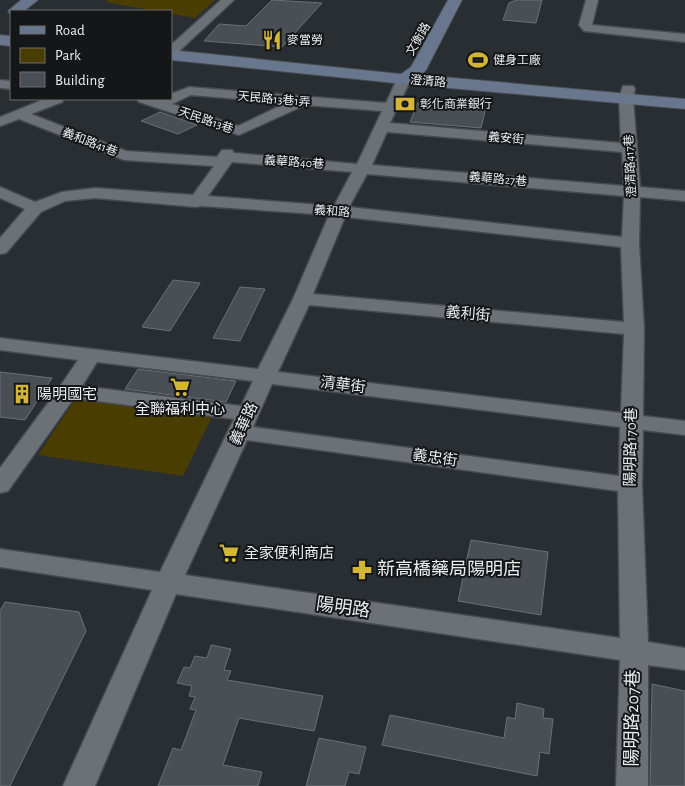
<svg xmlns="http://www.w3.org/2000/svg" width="685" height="786" viewBox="0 0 685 786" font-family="'Alegreya Sans','Noto Sans TC',sans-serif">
  <rect width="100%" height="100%" fill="#292e33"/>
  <g fill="#4a3d02">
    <path d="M108,0h107l-20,18 -24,-4v-3h-16l-50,-9z"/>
    <path d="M76,398l136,19 -29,59 -145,-21z"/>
  </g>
  <g fill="#4a4f55" stroke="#6b7077">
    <path d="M272,0l50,3 -40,44 -78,-6 15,-17 27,2z"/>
    <path d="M516,0h26l-6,23 -33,-3 6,-17z"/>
    <path d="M418,102l23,2 45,3 -5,21 -71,-6z"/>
    <path d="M160,112l37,13 -19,9 -37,-13z"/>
    <path d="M173,280l27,3 -30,48 -28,-4z"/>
    <path d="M240,287l25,2 -25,52 -27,-3z"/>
    <path d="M138,369l98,12 -10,21 -101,-13z"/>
    <path d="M0,372l52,6 -27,42 -25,-3z"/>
    <path d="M471,540l77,12 -7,63 -83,-14z"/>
    <path d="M5,602l74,10 7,19 -76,155h-10v-175z"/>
    <path d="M211,645l20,4 -7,21 7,1 -4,9 96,16 -9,35 -75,-13 -16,47 39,7 -4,14h-100l15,-38 8,2 15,-40 -6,-1 5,-12 -6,-1 3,-10 -15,-3 7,-16 6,1 5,-12 12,2z"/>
    <path d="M652,684l33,7v95h-35z"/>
    <path d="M517,703l27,6 -1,9 10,1 -4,35 -9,-2 -3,24 -155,-31 8,-30 114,23 3,-21 8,2z"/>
    <path d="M319,738l47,9 -7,27 -10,-2 -4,14h-39z"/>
  </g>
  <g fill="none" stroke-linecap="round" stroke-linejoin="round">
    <defs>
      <g id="street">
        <path d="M221,0h13l-59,55 -4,1v-11z"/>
        <path d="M586,0h12l-6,25 93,9v8l-101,-11 -5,-6z"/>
        <path d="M404,75l7,4 -21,44 231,20 -2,-45 4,-12h10l2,3 -2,9 7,89 45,4v10l-45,-4 -1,46 5,86 -1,87 42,5v14l-42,-5 -1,55 6,157 37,6v22l-37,-5v121h-32l4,-126 -444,-66 -81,192h-32l89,-196 -152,-23v-18l160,23 74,-153 -160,-21 -66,93 -8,2v-25l59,-80 19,-28 -78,-10v-12l258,31 35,-70 36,-84 -128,-9 -5,1 -101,-9 -30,3 -24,11 -35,41 -6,1v-16l25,-29 -25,-11v-11l35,15 27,-10 33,-4 98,7 21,-29 -90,-6 -105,-41 -19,7v-9l45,-18h19l-2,3 -31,12 95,37 91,6 5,-7h10l2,3 123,11 25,-53 -77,-6 -66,30 -100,-33 -2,-3h34v-5l18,-7 197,16 11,-24zM191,95l95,8 -48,23 -66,-22zM387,132l235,20 2,34 -252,-21zM232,162l120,10 -18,34 -126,-10zM367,174l257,22 -2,41 -273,-30zM345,217l276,30 3,75 -311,-28zM309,305l315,29 -3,79 -343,-41zM97,362l156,19 -12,25 -159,-20zM272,384l348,43 -1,49 -366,-49zM247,440l371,51 2,147 -435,-63z"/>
        <path d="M0,80l11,1v8l-11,-1z"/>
      </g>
      <g id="secondary">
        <path d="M21,0h17l-14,11h-13l-1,3 -2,-3z"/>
        <path d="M448,0h14l-36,70 -5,5 264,24v10l-281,-25 -233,-24v-10l230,24 10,-7z"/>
        <path d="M0,35l11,1v10l-11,-1z"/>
      </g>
    </defs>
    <use href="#street" stroke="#46494e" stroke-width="3"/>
    <use href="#secondary" stroke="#46494e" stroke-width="2"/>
    <use href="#street" fill="#6c7178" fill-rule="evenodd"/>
    <use href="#secondary" fill="#68778d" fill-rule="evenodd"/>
  </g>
  <defs>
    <symbol id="restaurant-bare" viewBox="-9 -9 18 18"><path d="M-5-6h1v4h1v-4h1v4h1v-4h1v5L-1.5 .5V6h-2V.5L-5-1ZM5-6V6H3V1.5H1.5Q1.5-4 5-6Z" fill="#d3b635" stroke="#141618" stroke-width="2.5" paint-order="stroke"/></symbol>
    <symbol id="stadium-bare" viewBox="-9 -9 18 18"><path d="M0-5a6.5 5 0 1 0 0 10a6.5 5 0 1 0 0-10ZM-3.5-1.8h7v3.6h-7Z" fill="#d3b635" stroke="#141618" stroke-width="2.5" paint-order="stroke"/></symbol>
    <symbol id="bank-bare" viewBox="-9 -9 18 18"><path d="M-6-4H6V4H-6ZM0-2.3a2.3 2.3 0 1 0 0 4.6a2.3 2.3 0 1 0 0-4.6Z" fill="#d3b635" stroke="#141618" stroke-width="2.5" paint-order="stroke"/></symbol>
    <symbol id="supermarket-bare" viewBox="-9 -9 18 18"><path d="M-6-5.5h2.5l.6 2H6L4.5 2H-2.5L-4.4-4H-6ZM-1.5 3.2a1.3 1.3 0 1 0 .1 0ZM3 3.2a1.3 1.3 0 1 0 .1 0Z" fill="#d3b635" stroke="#141618" stroke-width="2.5" paint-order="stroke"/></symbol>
    <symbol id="building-bare" viewBox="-9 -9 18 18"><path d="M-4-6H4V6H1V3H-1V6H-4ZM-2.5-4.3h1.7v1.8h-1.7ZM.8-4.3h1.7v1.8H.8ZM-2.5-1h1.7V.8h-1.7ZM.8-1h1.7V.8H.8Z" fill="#d3b635" stroke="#141618" stroke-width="2.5" paint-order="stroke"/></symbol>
    <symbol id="pharmacy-bare" viewBox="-9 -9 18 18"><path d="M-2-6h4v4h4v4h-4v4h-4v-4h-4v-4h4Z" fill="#d3b635" stroke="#141618" stroke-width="2.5" paint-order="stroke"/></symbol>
  </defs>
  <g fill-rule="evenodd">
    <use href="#restaurant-bare" x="258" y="26" width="28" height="28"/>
    <use href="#stadium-bare" x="464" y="46" width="28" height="28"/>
    <use href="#bank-bare" x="391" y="90" width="28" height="28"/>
    <use href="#supermarket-bare" x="166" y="373" width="28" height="28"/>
    <use href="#building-bare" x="8" y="380" width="28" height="28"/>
    <use href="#supermarket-bare" x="215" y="539" width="28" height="28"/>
    <use href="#pharmacy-bare" x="348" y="556" width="28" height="28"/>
  </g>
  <g text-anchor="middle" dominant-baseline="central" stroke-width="4" stroke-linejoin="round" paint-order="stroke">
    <g font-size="12" fill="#eaecf0" stroke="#141618">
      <text transform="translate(418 39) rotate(-60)">文衡路</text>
      <text transform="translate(428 81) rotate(5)">澄清路</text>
      <text transform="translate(274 99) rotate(5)">天民路13巷1弄</text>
      <text transform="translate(206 120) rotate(19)">天民路13巷</text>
      <text transform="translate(506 138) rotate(5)">義安街</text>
      <text transform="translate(90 142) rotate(21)">義和路41巷</text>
      <text transform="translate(294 162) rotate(4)">義華路40巷</text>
      <text transform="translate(630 166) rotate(-93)">澄清路417巷</text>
      <text transform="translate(498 179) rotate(5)">義華路27巷</text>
      <text transform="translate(332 211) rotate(5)">義和路</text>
    </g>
    <g font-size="12" fill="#eaecf0" stroke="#141618" text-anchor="start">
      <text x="287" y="40">麥當勞</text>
      <text x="493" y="60">健身工廠</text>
      <text x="420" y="104">彰化商業銀行</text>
    </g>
    <g font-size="15" fill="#eaecf0" stroke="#141618">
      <text transform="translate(468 314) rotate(5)">義利街</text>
      <text transform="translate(343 385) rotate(7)">清華街</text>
      <text transform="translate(244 424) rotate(-65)">義華路</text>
      <text transform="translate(631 447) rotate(-89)">陽明路170巷</text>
      <text transform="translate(435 458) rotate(8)">義忠街</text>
    </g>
    <g font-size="15" fill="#eaecf0" stroke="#141618" text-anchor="start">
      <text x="37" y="394">陽明國宅</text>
      <text x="180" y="409" text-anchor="middle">全聯福利中心</text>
      <text x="244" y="553">全家便利商店</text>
    </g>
    <g font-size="18" fill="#eaecf0" stroke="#141618" text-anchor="start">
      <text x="377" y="570">新高橋藥局陽明店</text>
    </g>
    <g font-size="18" fill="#eaecf0" stroke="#141618">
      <text transform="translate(343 608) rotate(8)">陽明路</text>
      <text transform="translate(633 718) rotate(-89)">陽明路207巷</text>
    </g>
  </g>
  <rect x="10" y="10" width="162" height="90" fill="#141618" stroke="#6a6c6e"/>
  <rect x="20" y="26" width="25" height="8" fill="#68778d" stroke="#6a6c6e"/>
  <text x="55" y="35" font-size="15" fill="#eaecf0">Road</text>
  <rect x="20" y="48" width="25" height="15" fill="#4a3d02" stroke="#6a6c6e"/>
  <text x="55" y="60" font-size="15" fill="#eaecf0">Park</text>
  <rect x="20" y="72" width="25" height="15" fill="#4a4f55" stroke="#6a6c6e"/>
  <text x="55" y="85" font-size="15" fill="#eaecf0">Building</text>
</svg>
